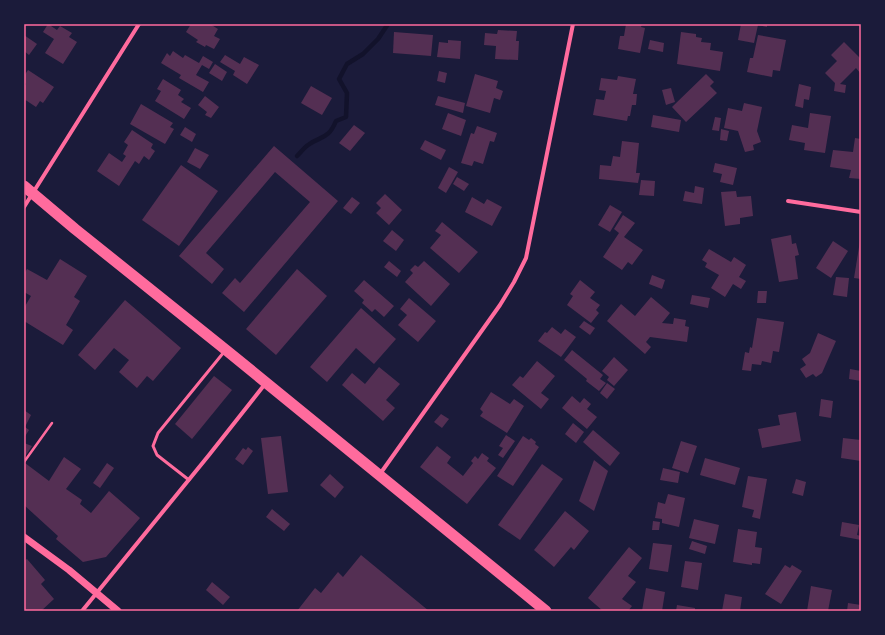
<svg xmlns="http://www.w3.org/2000/svg" width="885" height="635" viewBox="0 0 885 635" font-family="Mulish,sans-serif">
  <rect width="100%" height="100%" fill="#1b1b3a"/>
  <g fill="none" stroke-linecap="round" stroke-linejoin="round">
    <path stroke="#12122b" stroke-width="4.5" d="M297,156c3,-3 7,-8 11,-11 14,-10 20,-5 28,-24l10,-4 1,-24 -8,-14 8,-15 16,-10 15,-15 10,-15"/>
  </g>
  <g fill="#542f53">
    <path d="M48,24l9,6 3,-4 12,7 -3,4 8,5 -14,22 -18,-11 9,-14 -11,-7z"/>
    <path d="M191,24h19l8,5 -4,7 6,3 -6,10 -8,-4 -1,2 -9,-5 2,-2 -12,-8z"/>
    <path d="M626,24h16l-1,3 4,1 -5,25 -22,-4 2,-13h4z"/>
    <path d="M741,24h26v3l-9,-2 -4,18 -16,-3z"/>
    <path d="M498,30l19,1 -1,10h3l-1,19 -23,-1 1,-13 -12,-1 1,-12 12,1z"/>
    <path d="M394,32l39,3 -2,21 -38,-3z"/>
    <path d="M681,32l15,2v3l6,1 -1,4 10,1 -1,7 13,2 -3,19 -43,-7z"/>
    <path d="M24,35l13,9 -8,11 -5,-4z"/>
    <path d="M758,35l28,5 -6,31 -7,-1 -1,7 -25,-5 3,-14h3z"/>
    <path d="M448,40l13,1 -1,18 -23,-2 2,-15 9,1z"/>
    <path d="M650,40l14,3 -1,9 -15,-3z"/>
    <path d="M844,42l17,17v15l-5,-6 -16,16 6,1 -1,8 -11,-2 1,-8 -10,-10 12,-12 -6,-6z"/>
    <path d="M173,51l10,7 2,-3 14,8 4,-7 10,6 -4,7 -7,-4 -6,10 13,7 -6,10 -24,-14 2,-3 -20,-12 6,-10 3,3z"/>
    <path d="M225,55l15,9 4,-7 15,8 -12,19 -14,-9 2,-4 -15,-9z"/>
    <path d="M215,64l12,8 -5,9 -13,-8z"/>
    <path d="M28,70l26,17 -11,16 -3,-2 -4,6 -12,-8v-12l2,-3 -2,-2v-6z"/>
    <path d="M439,71l8,2 -2,10 -8,-2z"/>
    <path d="M475,74l23,7 -2,7 7,3 -3,9 -6,-2 -4,15 -24,-7z"/>
    <path d="M706,74l8,8 -4,4 7,7 -31,29 -14,-15z"/>
    <path d="M618,76l18,3 -3,15h4l-1,11h-4l-2,11h-2l-1,5 -34,-6 3,-16 8,1 2,-9 -7,-1 2,-12 16,2z"/>
    <path d="M163,79l18,11 -3,5 6,4 -3,3 10,6 -7,11 -29,-18 6,-10 -4,-2z"/>
    <path d="M799,84l12,3 -2,13 -5,-1 -1,9 -8,-2z"/>
    <path d="M311,86l21,12 -10,17 -21,-12z"/>
    <path d="M671,88l4,14 -9,3 -4,-15z"/>
    <path d="M205,96l14,11 -8,11 -6,-3 2,-3 -9,-7z"/>
    <path d="M438,96l27,7 -2,10 -28,-8z"/>
    <path d="M744,103l18,4 -5,24 4,11 -8,3 1,5 -9,2 -7,-21 -14,-3 4,-20 14,3z"/>
    <path d="M141,104l32,19 -3,4 4,2 -9,15 -35,-20z"/>
    <path d="M448,113l18,7 -5,16 -19,-7z"/>
    <path d="M810,113l21,3 -6,37 -21,-3 1,-7 -16,-3 3,-15 16,3z"/>
    <path d="M653,115l28,5 -2,12 -28,-5z"/>
    <path d="M715,117l6,1 -2,13 -7,-1z"/>
    <path d="M354,125l11,8 -15,18 -11,-8z"/>
    <path d="M477,126l20,7 -3,9 -4,-1 -7,23 -9,-3 -2,5 -11,-3 10,-30 3,1z"/>
    <path d="M185,127l11,7 -4,8 -12,-7z"/>
    <path d="M721,129l8,2 -2,10 -7,-1z"/>
    <path d="M132,130l21,14 -2,4 4,3 -6,9 -5,-4 -5,8 -4,-3 -16,25 -22,-15 12,-18 13,9 4,-6 -3,-2 5,-9 -4,-3z"/>
    <path d="M855,138l6,1v40l-12,-1 2,-8 -21,-3 3,-17 20,2z"/>
    <path d="M425,140l21,10 -5,10 -21,-11z"/>
    <path d="M622,141l17,2 -3,30h4l-2,10 -39,-4 1,-14 11,1 2,-10 7,1z"/>
    <path d="M274,146l64,55 -94,111 -22,-19 13,-15 5,5 70,-81 -35,-30 -69,81 18,16 -12,15 -33,-28z"/>
    <path d="M195,148l14,7 -9,14 -13,-7z"/>
    <path d="M715,163l22,5 -4,17 -13,-3 2,-8 -9,-2z"/>
    <path d="M181,165l37,26 -39,55 -37,-26z"/>
    <path d="M449,167l9,5 -12,21 -8,-5z"/>
    <path d="M457,177l12,7 -5,7 -11,-7z"/>
    <path d="M641,180l14,1 -1,15 -15,-1z"/>
    <path d="M695,186l9,2 -2,16 -19,-3 2,-10 9,2z"/>
    <path d="M736,191l1,6 14,-1 2,20 -13,2v6l-15,2 -4,-34z"/>
    <path d="M385,194l17,16 -13,15 -13,-12 5,-5 -5,-5z"/>
    <path d="M352,197l8,6 -9,11 -8,-6z"/>
    <path d="M472,197l12,7 3,-5 15,8 -10,19 -27,-14z"/>
    <path d="M610,205l12,7 -12,20 -12,-7z"/>
    <path d="M623,215l12,8 -11,14 19,13 -11,15 -4,-3 -6,8 -19,-13 16,-24 -5,-4z"/>
    <path d="M442,222l36,30 -19,21 -29,-25 11,-13 -6,-4z"/>
    <path d="M392,230l12,10 -8,11 -13,-10z"/>
    <path d="M791,235l1,9 4,-1 3,12 -4,1 3,23 -19,3 -8,-43z"/>
    <path d="M833,241l15,10 -17,27 -15,-10z"/>
    <path d="M860,241h1v38l-7,-1z"/>
    <path d="M709,249l22,13 3,-5 12,8 -7,12 7,4 -5,8 -8,-5 -8,13 -14,-9 8,-13 -14,-8 2,-4 -5,-3z"/>
    <path d="M60,259l27,17 -13,21 6,4 -14,24 7,5 -10,15 -39,-24v-13l7,-12 -7,-4v-18l3,-5 20,11z"/>
    <path d="M389,261l12,10 -4,6 -13,-10z"/>
    <path d="M424,261l26,23 -19,22 -26,-24 8,-9 -3,-3 5,-5 3,2z"/>
    <path d="M297,269l30,27 -51,59 -30,-26z"/>
    <path d="M652,275l13,5 -3,9 -13,-5z"/>
    <path d="M836,277l13,1 -2,19 -14,-2z"/>
    <path d="M364,280l30,26 -10,11 -9,-8 -3,3 -10,-9 2,-3 -10,-9z"/>
    <path d="M580,280l15,12 -5,6 10,7 -4,5 3,3 -8,10 -24,-18 6,-9 -3,-2z"/>
    <path d="M758,291h9l-1,12h-9z"/>
    <path d="M692,295l18,3 -2,10 -18,-4z"/>
    <path d="M651,297l19,16 -8,10 11,1 1,-6 12,2 -1,6 4,1 -2,15 -37,-5 -4,5 5,5 -6,7 -38,-33 14,-17 14,12z"/>
    <path d="M409,298l27,23 -18,21 -20,-17 9,-10 -7,-6z"/>
    <path d="M125,300l56,48 -28,33 -6,-5 -10,12 -18,-16 10,-12 -15,-12 -19,22 -17,-15z"/>
    <path d="M361,308l35,31 -22,25 -18,-16 -29,34 -17,-15z"/>
    <path d="M757,318l27,4 -5,30 -6,-1 -2,12 -9,-2 -1,4 -9,-1 -1,7 -9,-1 3,-18 4,1 1,-6 2,1z"/>
    <path d="M584,321l11,7 -5,7 -11,-8z"/>
    <path d="M552,327l9,7 4,-5 11,8 -15,20 -23,-16 7,-9 2,1z"/>
    <path d="M818,333l18,8 -14,32 -6,4 -3,-3 -7,4 -6,-9 6,-4 -4,-6 8,-6z"/>
    <path d="M572,350l31,25 -3,4 6,4 -7,8 -13,-10 1,-2 -23,-19z"/>
    <path d="M614,357l14,13 -14,16 -7,-6 2,-3 -7,-6z"/>
    <path d="M537,361l18,15 -14,17 8,6 -8,10 -29,-24 8,-9 3,2z"/>
    <path d="M379,367l21,17 -14,16 9,8 -12,13 -41,-36 10,-12 13,11z"/>
    <path d="M850,369l11,2v10l-12,-2z"/>
    <path d="M214,376l18,14 -40,49 -17,-15z"/>
    <path d="M607,383l8,6 -8,10 -7,-6z"/>
    <path d="M491,392l19,12 4,-5 10,7 -17,27 -27,-17 3,-4 -3,-3z"/>
    <path d="M572,396l8,7 4,-5 7,6 -4,5 10,8 -10,12 -25,-21z"/>
    <path d="M821,399l12,2 -2,17 -12,-2z"/>
    <path d="M24,410l7,5 -6,12 4,3 -5,8z"/>
    <path d="M796,412l5,29 -39,7 -4,-19 22,-4 -2,-10z"/>
    <path d="M441,414l8,5 -7,9 -8,-6z"/>
    <path d="M573,423l11,9 -8,11 -11,-9z"/>
    <path d="M593,430l27,23 -10,13 -27,-24z"/>
    <path d="M506,435l9,6 -12,17 -5,-3 5,-7 -4,-2z"/>
    <path d="M281,436l7,56 -20,2 -7,-56z"/>
    <path d="M523,436l6,4 2,-2 5,4 -1,2 4,3 -26,39 -16,-10z"/>
    <path d="M843,438l18,2v21l-20,-3z"/>
    <path d="M681,441l16,5 -9,27 -16,-5z"/>
    <path d="M24,443l8,3 -8,12z"/>
    <path d="M437,446l14,11 -4,6 16,13 10,-13 -2,-2 4,-5 3,3 4,-6 7,5 -2,3 9,7 -29,36 -47,-37z"/>
    <path d="M248,447l5,4 -10,14 -8,-6 8,-11 3,2z"/>
    <path d="M64,457l17,12 -15,20 16,11 -2,4 11,9 18,-22 31,27 -34,39 -23,5 -27,-23 2,-3 -34,-31v-40l1,-2 24,18z"/>
    <path d="M705,458l35,10 -5,17 -35,-10z"/>
    <path d="M594,460l14,11 -14,40 -15,-10z"/>
    <path d="M107,463l7,5 -14,20 -7,-5z"/>
    <path d="M542,464l21,15 -43,61 -22,-15z"/>
    <path d="M663,468l17,4 -2,11 -18,-3z"/>
    <path d="M330,474l14,13 -9,11 -15,-13z"/>
    <path d="M748,476l19,3 -7,40 -8,-2 2,-7 -12,-3z"/>
    <path d="M796,479l10,3 -3,14 -11,-3z"/>
    <path d="M668,494l17,4 -6,29 -17,-4v-4l-7,-1 3,-16 7,2z"/>
    <path d="M272,509l18,15 -6,7 -18,-14z"/>
    <path d="M565,511l24,20 -15,19 -3,-3 -17,20 -20,-17z"/>
    <path d="M694,519l25,6 -4,19 -26,-6z"/>
    <path d="M653,521l7,1 -1,8h-7z"/>
    <path d="M842,522l17,3 -2,10 4,1v4l-21,-4z"/>
    <path d="M738,529l19,3 -2,15 7,1 -2,16 -8,-1v2l-19,-3z"/>
    <path d="M692,541l15,5 -2,8 -16,-5z"/>
    <path d="M653,543l19,2 -4,27 -19,-3z"/>
    <path d="M629,547l13,11 -14,18 8,6 -14,17 10,7 -4,5h-25l-15,-13z"/>
    <path d="M361,555l68,56h-132l18,-23 6,5 17,-21 5,5z"/>
    <path d="M27,559l18,21 -4,4 13,15 -13,12h-17v-50z"/>
    <path d="M685,561l17,2 -4,27 -17,-3z"/>
    <path d="M785,565l5,3 2,-3 10,6 -21,33 -16,-10z"/>
    <path d="M212,582l18,15 -7,8 -17,-15z"/>
    <path d="M811,586l21,4 -4,21h-21z"/>
    <path d="M646,588l19,4 -3,19h-20z"/>
    <path d="M725,594l17,3 -2,14h-18z"/>
    <path d="M848,603l13,2v6h-14z"/>
    <path d="M677,605l18,3v3h-19z"/>
  </g>
  <g fill="none" stroke-linecap="round" stroke-linejoin="round">
    <path stroke="#ff6b9d" stroke-width="2.5" d="M24,462l28,-39"/>
    <path stroke="#ff6b9d" stroke-width="3" d="M189,480l-32,-25 -4,-9 5,-13 66,-81"/>
    <g stroke="#ff6b9d" stroke-width="4">
      <path d="M788,201l73,11"/>
      <path d="M24,207l115,-183"/>
      <path d="M380,474l120,-169 14,-23 12,-24 47,-234"/>
      <path d="M82,611l127,-156 56,-71"/>
    </g>
    <path stroke="#ff6b9d" stroke-width="7" d="M24,537l45,33 49,41"/>
    <path stroke="#ff6b9d" stroke-width="11" d="M24,186l51,43 151,121 320,261"/>
  </g>
  <rect width="885" height="635" fill="none" stroke="#1b1b3a" stroke-width="50"/>
  <rect x="25" y="25" width="835" height="585" fill="none" stroke="#ff6b9d" stroke-width="1.5"/>
</svg>
